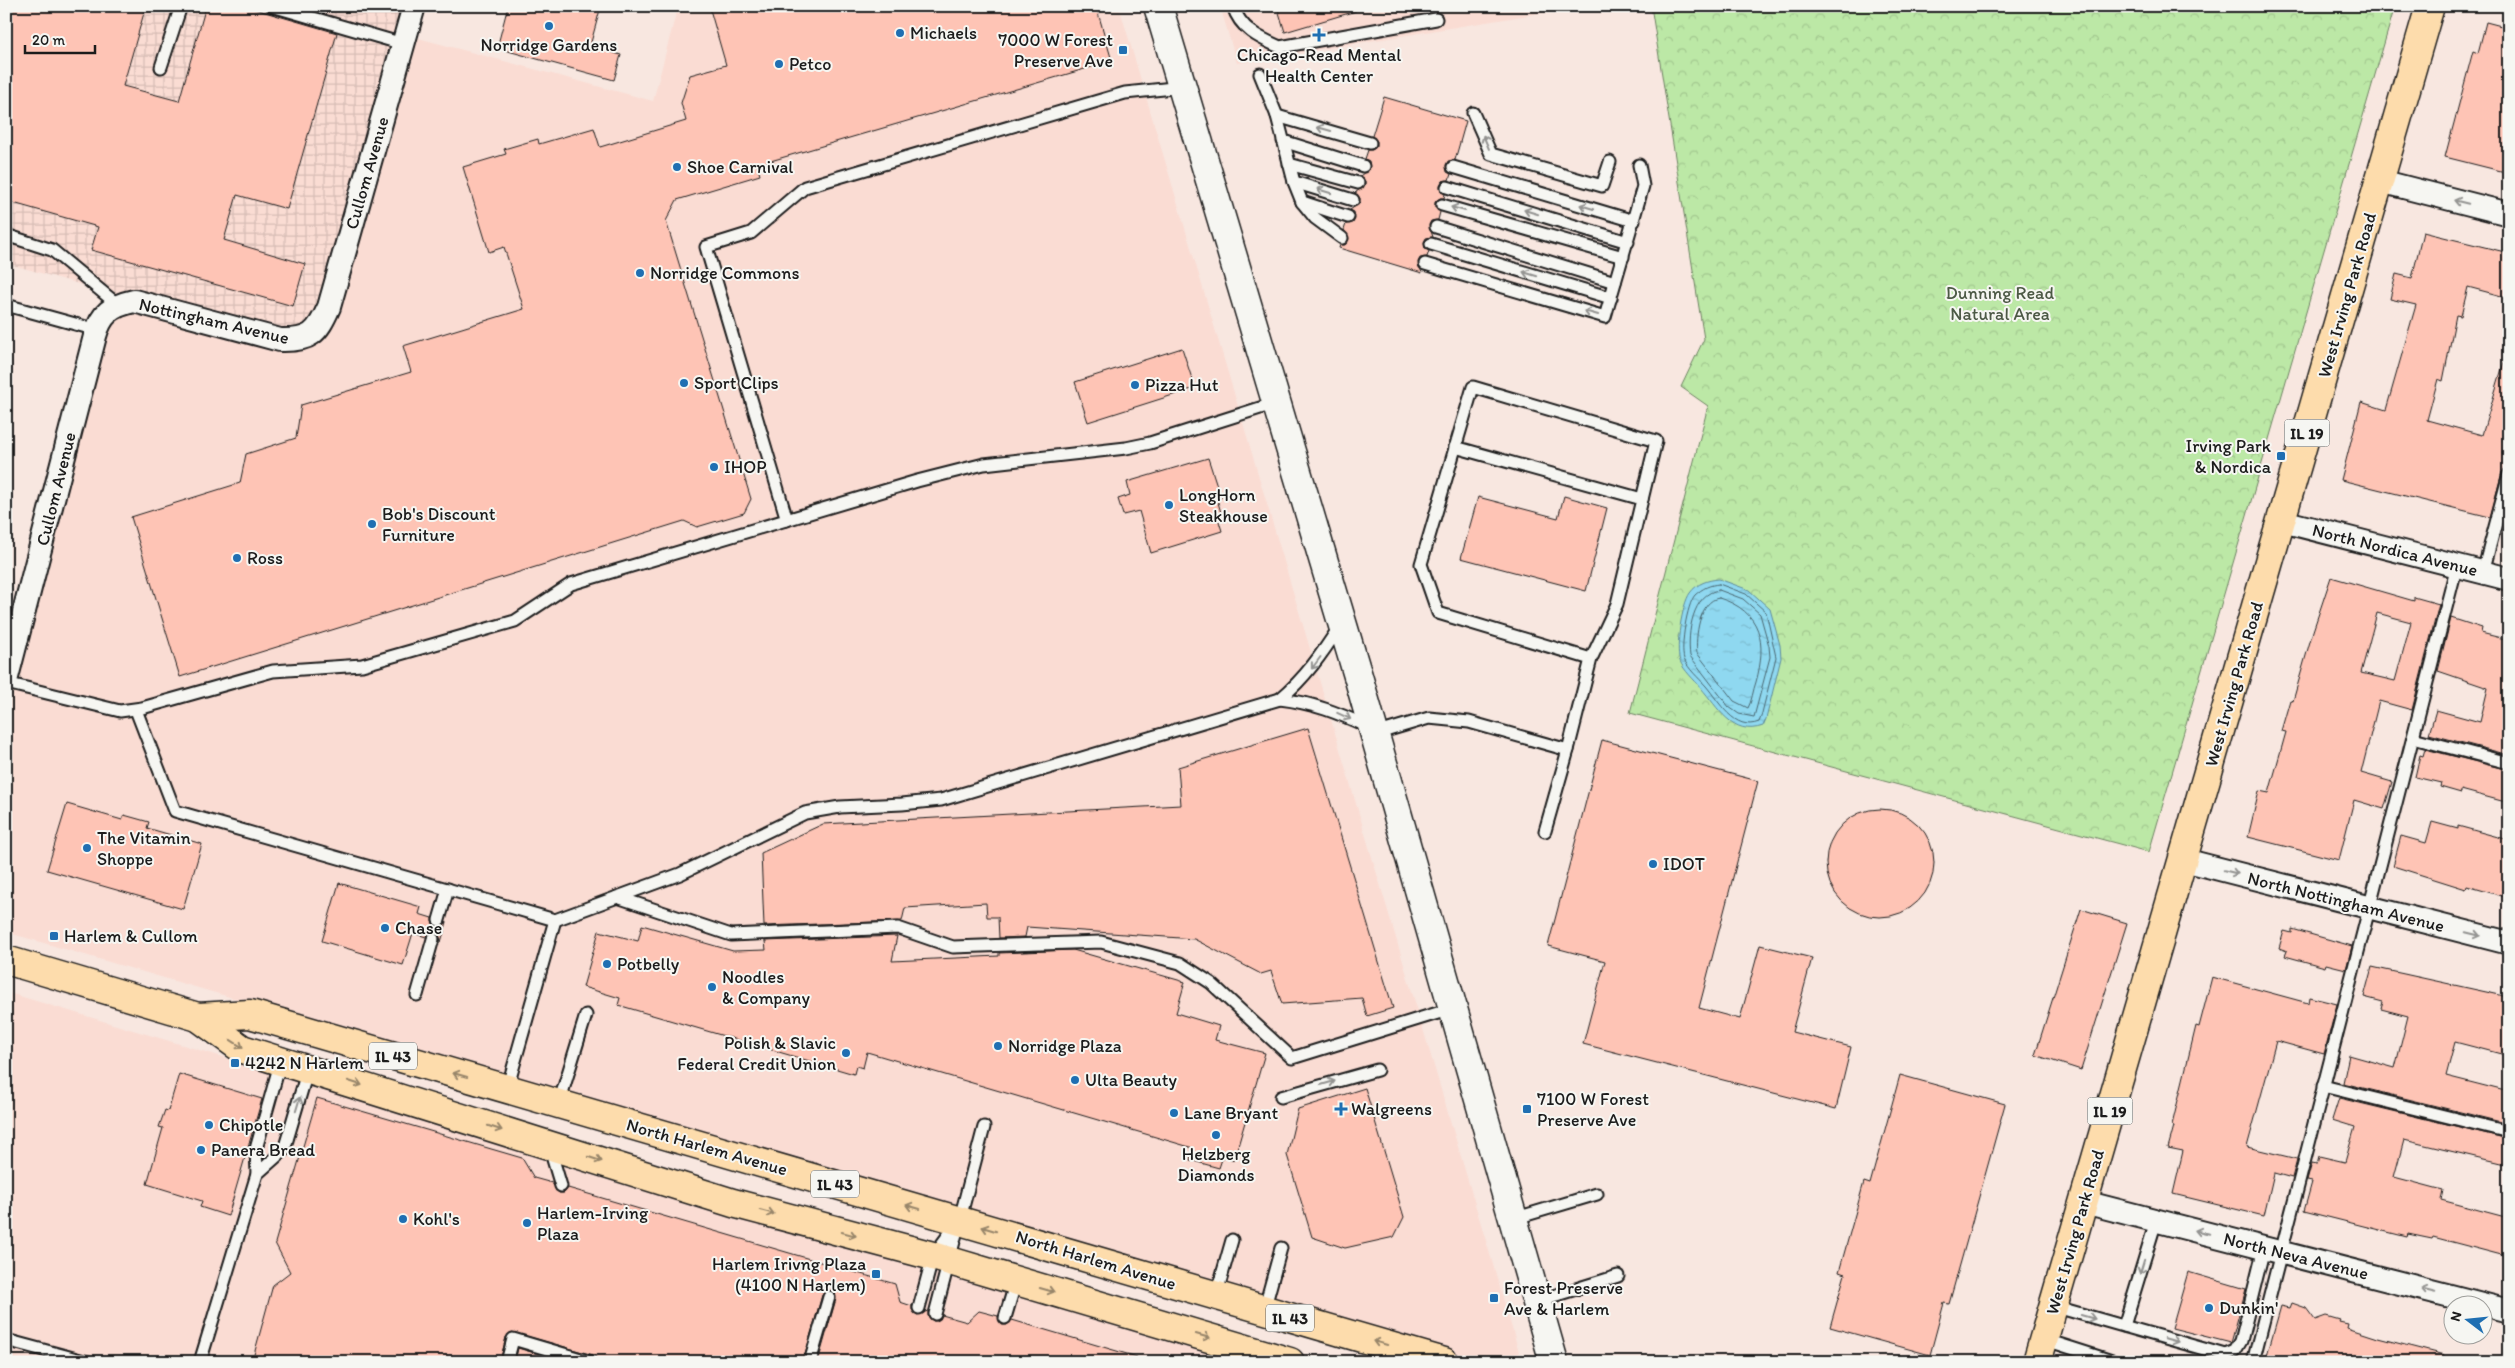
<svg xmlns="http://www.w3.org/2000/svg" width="2515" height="1368" viewBox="0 0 2515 1368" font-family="Itim,sans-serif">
  <defs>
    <pattern id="industrial-grid" width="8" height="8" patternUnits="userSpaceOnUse" patternTransform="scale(1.25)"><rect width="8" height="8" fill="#fadcd3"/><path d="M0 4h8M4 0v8" fill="none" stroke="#d6bcb5"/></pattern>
    <pattern id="park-crowns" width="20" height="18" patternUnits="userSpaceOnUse" patternTransform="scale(1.25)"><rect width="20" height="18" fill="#bce8a6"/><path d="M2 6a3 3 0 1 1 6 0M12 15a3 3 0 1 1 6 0" fill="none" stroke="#a1c68e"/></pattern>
    <pattern id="water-ripples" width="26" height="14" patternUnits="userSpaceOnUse" patternTransform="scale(1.25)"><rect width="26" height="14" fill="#8fd8f0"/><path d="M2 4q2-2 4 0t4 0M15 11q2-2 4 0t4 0" fill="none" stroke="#7bb9cd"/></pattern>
  </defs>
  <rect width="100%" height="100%" fill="#f8e7e0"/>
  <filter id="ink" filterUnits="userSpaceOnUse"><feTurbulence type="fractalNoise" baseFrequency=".02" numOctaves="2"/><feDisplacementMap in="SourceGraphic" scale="10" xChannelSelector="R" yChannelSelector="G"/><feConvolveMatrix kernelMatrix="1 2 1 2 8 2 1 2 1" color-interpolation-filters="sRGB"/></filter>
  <g filter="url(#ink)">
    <g fill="#fadcd3">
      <path d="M678,6h441l403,1356h-39l-1477,-430v-319l25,7 86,-325 286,-261 250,67z"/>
      <path d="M1220,6h363l-346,57z"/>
      <path d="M6,992l307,92 927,278h-1234z"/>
    </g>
    <path fill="url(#industrial-grid)" d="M6,6h405l-86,308 -21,22 -187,-41 -111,-32z"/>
    <path fill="url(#park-crowns)" stroke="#6c8261" d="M1651,6h744l-246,846 -519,-139 78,-307 -27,-19 23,-48z"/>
    <path fill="url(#water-ripples)" stroke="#618d9b" d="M1719,579l30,11 21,19 10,36 1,13 -15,61 -3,7c-31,11 -45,-19 -62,-38 -7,-9 -17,-17 -21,-27 -5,-13 2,-57 10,-68 7,-10 18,-13 29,-14z"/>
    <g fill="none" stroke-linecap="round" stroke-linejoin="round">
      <g stroke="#4a6771" stroke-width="1">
        <path d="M1719,584l27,10 20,18 10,45 -15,60 -2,5c-25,10 -40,-21 -53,-36 -7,-8 -18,-17 -22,-27 -4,-12 3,-55 11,-64 8,-7 14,-10 24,-11z"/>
        <path d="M1719,590l24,9 17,15 9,32 1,11 -16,60 -15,-3 -10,-7 -39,-51c-3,-22 2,-63 29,-66z"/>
        <path d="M1719,598c43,13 48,45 37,84 -3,8 -4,19 -8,26l-14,-7 -37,-48c-2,-15 2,-53 22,-55z"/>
      </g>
    </g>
    <g fill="#fec4b5" stroke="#1c1c1c" fill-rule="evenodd">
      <path d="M6,6h140l-23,80 56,15 27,-95h38l93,27 -50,176 -50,-14 -13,45 81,24 -12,42 -202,-56 7,-23 -92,-26z"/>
      <path d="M508,6h93l-11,40 31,9 -7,25 -117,-32z"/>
      <path d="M709,6h387l16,55 -355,104 3,10 -83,25 -11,21 85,278 -7,14 -47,14 -13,-6 -504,156 -49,-160 109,-34 6,-29 50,-16 5,-33 110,-33 -8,-26 121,-37 -20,-62 -15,5 -26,-85 43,-13 -2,-5 34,-10 1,5 55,-16 6,19 86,-26 -5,-18 9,-28 36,-10z"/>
      <path d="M1277,6h78l1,5 -71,21z"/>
      <path d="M2486,22l23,6v145l-64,-16 28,-106 5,2z"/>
      <path d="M1384,97l82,24 -11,39 -7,1 -2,4 1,7 4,2 -2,6 -7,1 -2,4 1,7 4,2 -1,4h-4l-5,4v5l5,5 -2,8 -7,1 -2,4 4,12 -7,1 -2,4 1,7 4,2 -2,6 -7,1 -2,4 4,11 -83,-25 1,-3h5l4,-6 -5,-9 2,-6 7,-1 2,-4 -1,-7 -4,-2 10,-7v-5l-5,-5 10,-8v-4l-5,-5 10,-8 -1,-7 -4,-2 3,-9h4l5,-4v-5l-5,-5z"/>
      <path d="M2423,232l86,21v45l-41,-11 -7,29 -5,-1 -13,66 -5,-2 -11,41 55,15 22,-73h5v62l-6,17 3,1 -4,12 7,1v12l-7,5 -12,45 -149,-37 20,-78 25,8 30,-105 -26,-6 6,-25 16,4z"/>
      <path d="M1182,348l13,40 -107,34 -13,-40z"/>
      <path d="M1208,458l13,40 -4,1 5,17 -4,2 4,13 -71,22 -12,-42 -16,4 -5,-16 12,-4 -3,-13z"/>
      <path d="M1564,496l43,12 -21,83 -125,-33 17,-61 80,21z"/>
      <path d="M2331,577l83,24v-4l25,7 -27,106 -33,-9 -18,72 31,9 -8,27 -30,-9 -15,60 -91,-23 11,-46 10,2 17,-61 -5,-1 9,-31 3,1 20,-70zM2377,613l34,9 -16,59 -34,-8z"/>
      <path d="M2451,618l31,10 -1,5 28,7v115l-80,-21 7,-24 44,12 8,-34 -50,-17z"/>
      <path d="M1308,728l85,280 -26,8 -5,-18 -80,6 -11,-33 -10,3 -67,-35 -167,-12 -2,10 -26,1 -1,-21h-11l-1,-14 -81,5 -3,13 -138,5 -3,-73 62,-29 358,-19 -3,-38z"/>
      <path d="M1602,740l156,41 -59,227 41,11 20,-74 52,13 -20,74 59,15 -15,62 -253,-65 22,-83 -57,-15z"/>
      <path d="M2425,749l84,21v33l-48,-13v3l-21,-6 1,-4 -26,-6 5,-22 3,1z"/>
      <path d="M67,804l55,16 2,-5 25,7 -2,6 55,16 -19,65 -136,-39z"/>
      <circle cx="1880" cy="863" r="54"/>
      <path d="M2432,822l26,7v-3l51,14v58l-42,-12 -1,3 -73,-23 8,-30 25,7z"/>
      <path d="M339,883l82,24 -2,7 13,4v4l4,5h5l6,-5 -6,20 -1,-5 -4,-5h-5l-5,5 -13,-4 -10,32 -81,-24z"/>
      <path d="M2081,909l46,14 -46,147 -46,-15z"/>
      <path d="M642,925l91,26 33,-1 -1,-9 132,-5 -5,25 107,-5v-3l74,-3 112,32 -9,31 43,13 -4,14 50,13 -31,107 -11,-4 -4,12 -29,-8 3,-12 -326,-96 -4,16 -7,-2 -2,8 -236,-69 2,-7 -37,-11 16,-56 39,10z"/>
      <path d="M2292,929l60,17 -6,23 -20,-5 -1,3 -40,-11 2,-5 -8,-3 5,-17 8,2z"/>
      <path d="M2372,967l137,30v59l-54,-14 -9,34 63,16v32l-166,-41 6,-28 46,13 13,-52 -27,-7 2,-7 -19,-5z"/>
      <path d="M2212,977l96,26 1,-6 28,7 -13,50 -48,-13 -29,106 50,12 -5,19 -18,-5 -10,43 -91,-22 10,-43 -15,-3 6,-22 -2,-1 24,-99 3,1z"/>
      <path d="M179,1074l83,25 -34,117 -28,-9 2,-6 -55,-17 16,-56 -4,-1 6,-17 3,1z"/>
      <path d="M1900,1075l105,29 -56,200 -5,-1 -14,52 -100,-28 15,-53 -6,-2 25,-90 6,2z"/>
      <path d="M1365,1088l39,129 -10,20 -49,11 -33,-11 -25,-82 11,-46z"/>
      <path d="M317,1098l205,60 12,20 18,5 7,10h5l4,-5 327,96 5,18 12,4v4l5,5 11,-4v5l5,5h4l5,-6 25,7 12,-11 19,5 4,9h5l5,-5 125,37v5h-319l18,-63 -1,-7 -7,-2 -6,5 -19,67h-205l-5,-7 -81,-23 -6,5 -6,25h-248l21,-77 17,-13 -15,-29z"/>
      <path d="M2339,1098l170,41v26l-105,-25 -10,37 49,13 -2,10 68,18v39l-76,-20 -1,2 -24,-5 -1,3 -103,-26 8,-29 -5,-1 5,-18 5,1 2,-8 26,6 10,-35 -23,-7z"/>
      <path d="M2188,1272l58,17 -15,54 -59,-15z"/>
      <path d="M2292,1303l14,5 9,12 11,-4 14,4 -1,2 9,2 -1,4 31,10 66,17v7h-179l16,-56 9,2z"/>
      <path d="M518,1348l46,14h-49z"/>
    </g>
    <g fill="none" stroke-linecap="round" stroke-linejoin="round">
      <defs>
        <g id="lane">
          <path d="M272,6l131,38"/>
          <path d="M1233,6c7,23 26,32 47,41l156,-28"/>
          <path d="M161,67l20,-61"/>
          <path d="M1260,74l17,42 17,66 8,20 13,16 27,20"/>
          <path d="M1473,113l18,41 111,32 8,-24"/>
          <path d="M1277,116l93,27"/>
          <path d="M1283,141l80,25"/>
          <path d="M1289,164l69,19"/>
          <path d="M1453,167l181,54"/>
          <path d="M1294,182l59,18"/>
          <path d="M1447,187l181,55"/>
          <path d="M1302,202l46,15"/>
          <path d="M1442,205l181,52"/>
          <path d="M1436,227l179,55"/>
          <path d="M6,235l46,15 66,55"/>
          <path d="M1431,244l180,54"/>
          <path d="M1425,264l180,53 38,-131 -4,-21"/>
          <path d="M6,305l91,25"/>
          <path d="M1455,447l187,52"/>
          <path d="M787,520l-81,-273 45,-14 54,-46 320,-94 58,-6"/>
          <path d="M2483,572l26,-98"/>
          <path d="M6,683l114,28 22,-3 131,-37 89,-6 153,-44 56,-37 346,-103 67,-17 142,-16 24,-5 126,-40"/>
          <path d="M1280,699c25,-21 42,-45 60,-73"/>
          <path d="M136,710l39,101 380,109 125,-46 125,-61 35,-6 62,-3 39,-4 339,-101c34,4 58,14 89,28"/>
          <path d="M1375,734l54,-16 40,4 99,28 23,-91 -153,-46 -17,-49 52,-177 183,54 -39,163 -26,55"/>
          <path d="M2413,738l96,25"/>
          <path d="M1545,831l23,-81"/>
          <path d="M617,897l114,38 167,-7 55,19 148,-5 79,21 31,20 81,75 162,-50"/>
          <path d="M439,920l9,-31"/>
          <path d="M417,995l16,-56"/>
          <path d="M2323,1086l186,46"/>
          <path d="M507,1089l48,-169"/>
          <path d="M1281,1097l96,-27"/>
          <path d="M559,1103l27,-88"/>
          <path d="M549,1146l12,40"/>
          <path d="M257,1174l27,-24 24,-81"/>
          <path d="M1513,1219l84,-25"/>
          <path d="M1216,1296l16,-56"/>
          <path d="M1537,1301l81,-25"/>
          <path d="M2053,1306l172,49 10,-4 6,-10 23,-93"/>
          <path d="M919,1308l14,-52 23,-31"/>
          <path d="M1264,1310l17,-62"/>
          <path d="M935,1314l49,-187"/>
          <path d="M1005,1318l11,-37"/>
          <path d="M2124,1326l32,-105"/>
          <path d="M2043,1339l72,23"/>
          <path d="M6,1340l82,22"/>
          <path d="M200,1362l57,-188 -1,-25 25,-89"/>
          <path d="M507,1362l6,-23 78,23"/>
          <path d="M810,1362l19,-65"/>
          <path d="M2253,1362l204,-797"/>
        </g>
        <g id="street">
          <path d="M2380,181l129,33"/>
          <path d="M2282,521l227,58"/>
          <path d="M6,681l89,-345c6,-22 16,-30 39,-35l146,39c30,1 37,-6 49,-33l85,-301"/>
          <path d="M2184,860l325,83"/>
          <path d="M2084,1202l425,109"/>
        </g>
        <path id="secondary" d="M1158,6l200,670 196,686"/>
        <g id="primary">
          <path d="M6,960l192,57 44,32 491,154 200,53 357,106"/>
          <path d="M198,1017l52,-3 1194,348"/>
          <path d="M2037,1362l393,-1356"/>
        </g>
      </defs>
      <use href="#lane" stroke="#1c1c1c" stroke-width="15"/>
      <use href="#street" stroke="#1c1c1c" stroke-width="26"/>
      <use href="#secondary" stroke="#1c1c1c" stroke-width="31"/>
      <use href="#primary" stroke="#1c1c1c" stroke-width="31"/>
      <use href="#lane" stroke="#f6f6f2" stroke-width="11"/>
      <use href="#street" stroke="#f6f6f2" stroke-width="22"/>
      <use href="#secondary" stroke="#f6f6f2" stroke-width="28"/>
      <use href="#primary" stroke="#fddcac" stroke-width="28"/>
    </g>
    <defs><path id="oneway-shaft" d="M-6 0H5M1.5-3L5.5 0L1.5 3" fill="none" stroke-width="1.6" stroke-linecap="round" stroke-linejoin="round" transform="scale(1.25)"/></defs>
    <g stroke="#949492">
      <use href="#oneway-shaft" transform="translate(1324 129) rotate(-164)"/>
      <use href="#oneway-shaft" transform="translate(1486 142) rotate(-113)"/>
      <use href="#oneway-shaft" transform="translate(1324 191) rotate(-163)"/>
      <use href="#oneway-shaft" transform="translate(2461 202) rotate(-166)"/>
      <use href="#oneway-shaft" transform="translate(1587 207) rotate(-163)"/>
      <use href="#oneway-shaft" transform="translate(1458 209) rotate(-164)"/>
      <use href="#oneway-shaft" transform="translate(1531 212) rotate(-163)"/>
      <use href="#oneway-shaft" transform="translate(1530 274) rotate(-163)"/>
      <use href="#oneway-shaft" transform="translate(1591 313) rotate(-164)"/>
      <use href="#oneway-shaft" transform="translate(1316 663) rotate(127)"/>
      <use href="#oneway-shaft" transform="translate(1344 716) rotate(25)"/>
      <use href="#oneway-shaft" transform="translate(2231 872) rotate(14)"/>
      <use href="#oneway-shaft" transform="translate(2473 934) rotate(14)"/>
      <use href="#oneway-shaft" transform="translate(1328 1083) rotate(-16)"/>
      <use href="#oneway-shaft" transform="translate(298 1104) rotate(-73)"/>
      <use href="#oneway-shaft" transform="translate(2202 1232) rotate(-166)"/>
      <use href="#oneway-shaft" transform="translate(2142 1267) rotate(107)"/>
      <use href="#oneway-shaft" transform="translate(2428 1290) rotate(-166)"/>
      <use href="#oneway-shaft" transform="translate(2088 1317) rotate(16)"/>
      <use href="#oneway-shaft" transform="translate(2171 1340) rotate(16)"/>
    </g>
    <g stroke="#98866b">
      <use href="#oneway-shaft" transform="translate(237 1044) rotate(33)"/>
      <use href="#oneway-shaft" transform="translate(460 1075) rotate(-164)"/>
      <use href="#oneway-shaft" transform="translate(355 1083) rotate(18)"/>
      <use href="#oneway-shaft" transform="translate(495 1128) rotate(18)"/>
      <use href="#oneway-shaft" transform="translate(595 1159) rotate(18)"/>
      <use href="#oneway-shaft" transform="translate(913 1207) rotate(-164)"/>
      <use href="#oneway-shaft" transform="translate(767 1212) rotate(15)"/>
      <use href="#oneway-shaft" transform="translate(989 1229) rotate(-163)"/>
      <use href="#oneway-shaft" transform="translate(849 1234) rotate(15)"/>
      <use href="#oneway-shaft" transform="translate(1047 1290) rotate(16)"/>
      <use href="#oneway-shaft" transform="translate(1203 1336) rotate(16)"/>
      <use href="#oneway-shaft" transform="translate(1380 1343) rotate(-164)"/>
    </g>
  </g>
  <g fill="#1f6fb2" stroke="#f6f6f2" stroke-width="2">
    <circle cx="549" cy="26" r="5"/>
    <circle cx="900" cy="33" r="5"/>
    <path d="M1316.5 27.5h5v5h5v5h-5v5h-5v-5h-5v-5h5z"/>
    <rect x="1118" y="45" width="10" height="10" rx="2.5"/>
    <circle cx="779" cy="64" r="5"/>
    <circle cx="677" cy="167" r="5"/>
    <circle cx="640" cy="273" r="5"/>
    <circle cx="684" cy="383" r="5"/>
    <circle cx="1135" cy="385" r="5"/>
    <rect x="2276" y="451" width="10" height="10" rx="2.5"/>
    <circle cx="714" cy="467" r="5"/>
    <circle cx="1169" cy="505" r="5"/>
    <circle cx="372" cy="524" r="5"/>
    <circle cx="237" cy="558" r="5"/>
    <circle cx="87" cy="848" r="5"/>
    <circle cx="1653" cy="864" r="5"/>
    <circle cx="385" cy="928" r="5"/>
    <rect x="49" y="931" width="10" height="10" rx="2.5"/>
    <circle cx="607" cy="964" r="5"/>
    <circle cx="712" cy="987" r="5"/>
    <circle cx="998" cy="1046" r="5"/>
    <circle cx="846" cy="1053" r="5"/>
    <rect x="230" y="1058" width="10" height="10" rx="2.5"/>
    <circle cx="1075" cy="1080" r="5"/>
    <path d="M1338.5 1101.5h5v5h5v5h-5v5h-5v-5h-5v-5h5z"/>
    <rect x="1522" y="1104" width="10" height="10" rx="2.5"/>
    <circle cx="1174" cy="1113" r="5"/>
    <circle cx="209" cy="1125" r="5"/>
    <circle cx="1216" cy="1135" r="5"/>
    <circle cx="201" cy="1150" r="5"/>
    <circle cx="403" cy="1219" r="5"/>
    <circle cx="527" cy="1223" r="5"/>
    <rect x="871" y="1269" width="10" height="10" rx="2.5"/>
    <rect x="1489" y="1293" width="10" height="10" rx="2.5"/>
    <circle cx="2209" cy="1308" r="5"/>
  </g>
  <g text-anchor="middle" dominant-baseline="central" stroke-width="4" stroke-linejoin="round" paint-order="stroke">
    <g fill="#f6f6f2" stroke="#5d5d5c" stroke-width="1">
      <rect x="2284.5" y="419.5" width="45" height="27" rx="4"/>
      <rect x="369" y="1042.5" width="48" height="27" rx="4"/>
      <rect x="2087.5" y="1097.5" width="45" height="27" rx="4"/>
      <rect x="811" y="1170.5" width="48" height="27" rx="4"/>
      <rect x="1266" y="1304.5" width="48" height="27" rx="4"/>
    </g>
    <g font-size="16" font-weight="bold" fill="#1c1c1c">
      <text x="2307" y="433">IL 19</text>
      <text x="393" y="1056">IL 43</text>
      <text x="2110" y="1111">IL 19</text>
      <text x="835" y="1184">IL 43</text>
      <text x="1290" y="1318">IL 43</text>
    </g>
    <g font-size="18" fill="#1c1c1c" stroke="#f6f6f2" text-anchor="start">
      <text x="910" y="33">Michaels</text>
      <text x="1113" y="40" text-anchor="end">7000 W Forest<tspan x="1113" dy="21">Preserve Ave</tspan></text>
      <text x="549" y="45" text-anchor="middle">Norridge Gardens</text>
      <text x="1319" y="55" text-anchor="middle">Chicago-Read Mental<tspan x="1319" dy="21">Health Center</tspan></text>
      <text x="789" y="64">Petco</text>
      <text x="687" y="167">Shoe Carnival</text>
      <text x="650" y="273">Norridge Commons</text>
      <text x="694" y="383">Sport Clips</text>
      <text x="1145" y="385">Pizza Hut</text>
      <text x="2271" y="446" text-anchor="end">Irving Park<tspan x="2271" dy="21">&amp; Nordica</tspan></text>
      <text x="724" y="467">IHOP</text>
      <text x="1179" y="495">LongHorn<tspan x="1179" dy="21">Steakhouse</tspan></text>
      <text x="382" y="514">Bob's Discount<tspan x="382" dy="21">Furniture</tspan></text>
      <text x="247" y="558">Ross</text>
      <text x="97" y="838">The Vitamin<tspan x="97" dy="21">Shoppe</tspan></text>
      <text x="1663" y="864">IDOT</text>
      <text x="395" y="928">Chase</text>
      <text x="64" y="936">Harlem &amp; Cullom</text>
      <text x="617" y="964">Potbelly</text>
      <text x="722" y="977">Noodles<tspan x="722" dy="21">&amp; Company</tspan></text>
      <text x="836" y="1043" text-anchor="end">Polish &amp; Slavic<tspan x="836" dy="21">Federal Credit Union</tspan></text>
      <text x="1008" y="1046">Norridge Plaza</text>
      <text x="245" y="1063">4242 N Harlem</text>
      <text x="1085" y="1080">Ulta Beauty</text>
      <text x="1537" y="1099">7100 W Forest<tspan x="1537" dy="21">Preserve Ave</tspan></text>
      <text x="1351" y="1109">Walgreens</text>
      <text x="1184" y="1113">Lane Bryant</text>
      <text x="219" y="1125">Chipotle</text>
      <text x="211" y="1150">Panera Bread</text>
      <text x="1216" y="1154" text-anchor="middle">Helzberg<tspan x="1216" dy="21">Diamonds</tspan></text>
      <text x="537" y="1213">Harlem-Irving<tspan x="537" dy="21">Plaza</tspan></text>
      <text x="413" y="1219">Kohl's</text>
      <text x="866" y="1264" text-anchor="end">Harlem Irivng Plaza<tspan x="866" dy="21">(4100 N Harlem)</tspan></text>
      <text x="1504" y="1288">Forest Preserve<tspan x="1504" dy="21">Ave &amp; Harlem</tspan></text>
      <text x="2219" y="1308">Dunkin'</text>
    </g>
    <g font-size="18" fill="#1c1c1c" stroke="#f6f6f2">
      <text transform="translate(367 173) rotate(-74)">Cullom Avenue</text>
      <text transform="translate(2347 295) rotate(-74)">West Irving Park Road</text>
      <text transform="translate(214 321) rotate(13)">Nottingham Avenue</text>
      <text transform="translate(56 489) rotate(-76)">Cullom Avenue</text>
      <text transform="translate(2395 550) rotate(14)">North Nordica Avenue</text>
      <text transform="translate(2234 684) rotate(-74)">West Irving Park Road</text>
      <text transform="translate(2346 902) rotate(14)">North Nottingham Avenue</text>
      <text transform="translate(707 1147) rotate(16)">North Harlem Avenue</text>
      <text transform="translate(2075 1232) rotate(-74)">West Irving Park Road</text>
      <text transform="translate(2296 1256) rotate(14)">North Neva Avenue</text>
      <text transform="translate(1096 1260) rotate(17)">North Harlem Avenue</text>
    </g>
    <g font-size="18" fill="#4c5945" stroke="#f6f6f2">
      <text x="2000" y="293">Dunning Read<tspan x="2000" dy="21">Natural Area</tspan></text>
    </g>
  </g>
  <rect width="2515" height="1368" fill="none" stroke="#f6f6f2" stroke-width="25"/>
  <rect x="12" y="12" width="2490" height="1343" fill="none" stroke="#1c1c1c" stroke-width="2" filter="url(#ink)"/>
  <g transform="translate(2468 1320) rotate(286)"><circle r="24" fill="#f6f6f2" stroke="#9f9f9c"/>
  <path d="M0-4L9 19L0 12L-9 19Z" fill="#1f6fb2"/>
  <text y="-8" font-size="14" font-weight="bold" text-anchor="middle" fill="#1c1c1c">N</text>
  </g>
  <path d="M25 45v8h70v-8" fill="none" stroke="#1c1c1c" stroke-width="2.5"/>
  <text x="32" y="45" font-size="15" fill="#1c1c1c" stroke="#f6f6f2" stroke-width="4" paint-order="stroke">20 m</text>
</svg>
